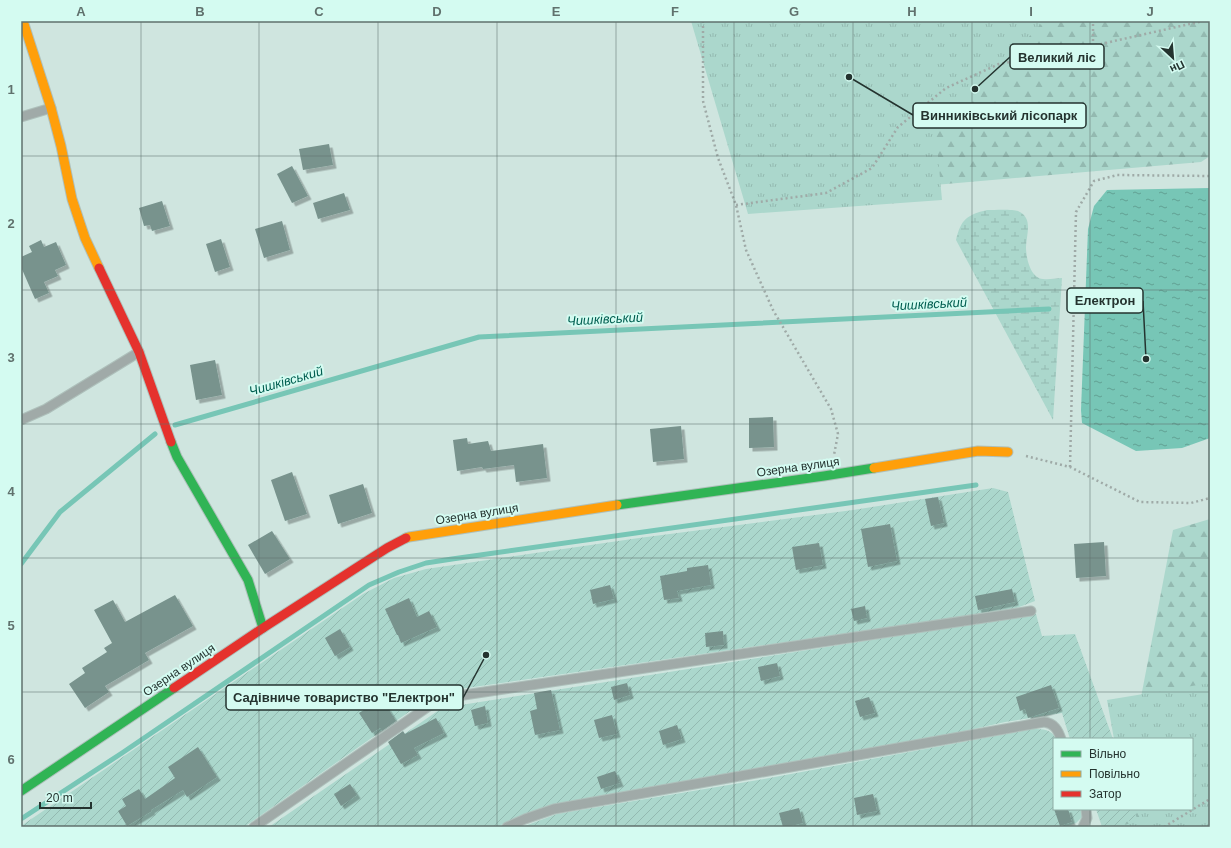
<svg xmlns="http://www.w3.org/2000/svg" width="1231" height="848" viewBox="0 0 1231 848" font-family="Arial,sans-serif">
  <defs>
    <pattern id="forest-firs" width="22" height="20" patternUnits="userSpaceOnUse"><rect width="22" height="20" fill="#abd7cc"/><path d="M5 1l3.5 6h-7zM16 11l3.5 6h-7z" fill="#93b9b0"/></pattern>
    <pattern id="wetland-marsh" width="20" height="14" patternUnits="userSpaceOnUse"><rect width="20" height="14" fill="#abd7cc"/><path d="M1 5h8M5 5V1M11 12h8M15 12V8" fill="none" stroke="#93b9b0"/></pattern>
    <pattern id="park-tufts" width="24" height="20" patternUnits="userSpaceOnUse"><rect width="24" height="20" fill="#abd7cc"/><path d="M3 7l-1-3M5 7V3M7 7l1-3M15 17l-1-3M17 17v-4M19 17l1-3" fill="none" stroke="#93b9b0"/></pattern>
    <pattern id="garden-furrows" width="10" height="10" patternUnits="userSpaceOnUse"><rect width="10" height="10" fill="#abd7cc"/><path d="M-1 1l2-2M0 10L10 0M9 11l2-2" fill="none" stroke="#93b9b0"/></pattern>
    <pattern id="water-ripples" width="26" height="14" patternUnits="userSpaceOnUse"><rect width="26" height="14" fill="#77c6b6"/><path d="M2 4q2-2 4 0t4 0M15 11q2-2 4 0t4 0" fill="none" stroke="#61a194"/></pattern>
    <filter id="shadow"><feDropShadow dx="3.5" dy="3.5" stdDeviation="0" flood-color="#0004"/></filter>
  </defs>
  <rect width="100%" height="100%" fill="#cfe5df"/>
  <g fill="url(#forest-firs)">
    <path d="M725,21h485v135l-9,6 -439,38z"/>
    <path d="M1210,519v308h-94l4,-18h72v-70h-59l40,-209z"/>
  </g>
  <path fill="url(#wetland-marsh)" d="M987,210c7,0 26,-1 31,1 16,7 8,24 8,36 0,10 4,31 17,32 6,1 13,-1 19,-1l-9,142 -97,-180c5,-21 11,-25 31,-30z"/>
  <g fill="url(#park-tufts)">
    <path d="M691,21h353l-108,113 6,66 -194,14z"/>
    <path d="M1210,683v144h-92l23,-7 -6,-11h57v-70h-78l-7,-39z"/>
  </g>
  <g fill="url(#garden-furrows)">
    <path d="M993,488l15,4 27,109 -21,8 -561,81 -27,10 -182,127h-223v-1l342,-232 31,-16 32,-9 213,-31 214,-28z"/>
    <path d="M1036,614l6,22 33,-2 38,105h-43l-8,-26 -57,9 -103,23 -351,61 -29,9 -25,12h-228l173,-119z"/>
    <path d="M1033,729c9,0 19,0 23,10h-2v70h27l2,7 -7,7 -11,4h-543l35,-13 207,-35z"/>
    <path d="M1096,809h37l4,9 -25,9h-10z"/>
  </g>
  <path fill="url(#water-ripples)" d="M1210,188v250l-28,10 -46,3 -54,-28 -1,-13 7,-181 6,-23 13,-16z"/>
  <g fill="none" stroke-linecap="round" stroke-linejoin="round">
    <g stroke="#77c6b6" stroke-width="5">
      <path d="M175,425l304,-88 570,-28"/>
      <path d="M21,564l39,-52 95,-78"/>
      <path d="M21,819l101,-66 247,-168 30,-13 27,-9 26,-4 524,-74"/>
    </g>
  </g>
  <g fill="#78938d" filter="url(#shadow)">
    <path d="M329,144l4,21 -30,5 -4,-21z"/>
    <path d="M292,166l16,30 -16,7 -15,-29z"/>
    <path d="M344,193l6,17 -32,9 -5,-16z"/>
    <path d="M162,201l8,25 -18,5 -2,-6 -6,1 -5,-18z"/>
    <path d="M282,221l8,29 -26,8 -9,-29z"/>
    <path d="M221,239l9,28 -15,5 -9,-28z"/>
    <path d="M41,240l3,7 12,-5 10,23 -11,5 3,6 -14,6 5,11 -14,6 -14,-32v-10l11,-5 -3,-6z"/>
    <path d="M215,360l7,35 -26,5 -6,-35z"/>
    <path d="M773,417l1,30 -25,1v-30z"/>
    <path d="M681,426l3,33 -31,3 -3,-33z"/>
    <path d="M467,438l1,6 20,-3 3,10 52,-7 4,34 -31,4 -2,-17 -31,4 -1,-2 -25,4 -4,-31z"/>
    <path d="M292,472l15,42 -22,7 -14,-41z"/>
    <path d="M363,484l9,29 -34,11 -9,-29z"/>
    <path d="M938,497l6,26 -13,3 -6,-27z"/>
    <path d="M890,524l7,37 -29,6 -7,-38z"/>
    <path d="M272,531l18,28 -25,15 -17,-29z"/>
    <path d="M1104,542l2,34 -30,2 -2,-34z"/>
    <path d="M819,543l4,22 -27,5 -4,-23z"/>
    <path d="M708,565l3,20 -34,6 2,7 -15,2 -4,-24 27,-5v-3z"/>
    <path d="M610,585l4,14 -21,5 -3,-14z"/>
    <path d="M1012,589l3,13 -37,8 -3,-14z"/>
    <path d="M175,595l18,31 -48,27 4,7 -44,26 4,6 -24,16 -16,-24 16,-11 -3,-5 25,-16 -3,-4 8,-5 -18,-33 19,-10 12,22z"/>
    <path d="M409,598l8,19 12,-6 8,16 -36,16 -3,-8h-1l-12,-26z"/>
    <path d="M865,606l2,12 -13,3 -3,-12z"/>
    <path d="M340,629l10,18 -15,9 -10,-18z"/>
    <path d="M723,631l1,14 -18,2 -1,-14z"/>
    <path d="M777,663l3,13 -19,5 -3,-14z"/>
    <path d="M627,683l3,12 -16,5 -3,-13z"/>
    <path d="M1051,685l8,23 -31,10 -3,-9 -5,2 -4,-14z"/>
    <path d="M551,690l9,40 -25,5 -5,-24 7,-2 -3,-16z"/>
    <path d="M869,697l6,16 -15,4 -5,-16z"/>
    <path d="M382,699l14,22 -14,10 -2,-3 -8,5 -13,-20z"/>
    <path d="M485,706l3,17 -13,3 -4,-16z"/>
    <path d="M612,715l5,19 -18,4 -5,-18z"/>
    <path d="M436,718l8,15 -30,15 4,7 -17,9 -13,-22 15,-11 2,3z"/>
    <path d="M677,725l5,14 -19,6 -4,-14z"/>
    <path d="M198,747l19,30 -30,20 -4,-7 -32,20 1,1 -25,15 -9,-15 8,-5 -4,-7 17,-10 6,10 30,-21 -7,-11z"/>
    <path d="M615,771l5,12 -19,6 -4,-12z"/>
    <path d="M350,784l7,11 -16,11 -7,-12z"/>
    <path d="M873,794l4,17 -20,4 -3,-17z"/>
    <path d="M799,808l4,15 -16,4h-4l-4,-14z"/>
    <path d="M1054,809h14l4,13 -12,4z"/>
  </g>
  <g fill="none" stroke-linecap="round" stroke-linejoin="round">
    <defs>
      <g id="lane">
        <path d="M21,117l30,-9"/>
        <path d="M21,420l25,-11 93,-57"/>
        <path d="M254,827l175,-121 28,-10 574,-85"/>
        <path d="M507,827l18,-8 29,-10 490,-87c10,1 14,8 17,17"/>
        <path d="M1083,827l4,-9 -1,-9"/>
      </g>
      <g id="fast">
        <path d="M171,442l6,15 71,123 15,48"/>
        <path d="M617,505l207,-29 50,-8"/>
        <path d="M21,791l153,-103"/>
      </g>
      <g id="slow">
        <path d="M23,21l28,87 10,38 11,53 13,39 14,30"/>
        <path d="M874,468l104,-17 30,1"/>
        <path d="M406,538l3,-1 208,-32"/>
      </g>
      <g id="jam">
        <path d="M99,268l40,84 32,90"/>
        <path d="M174,688l89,-60 124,-80 19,-10"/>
      </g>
    </defs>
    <use href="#lane" stroke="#aec0bb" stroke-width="11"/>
    <use href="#fast" stroke="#aec0bb" stroke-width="11"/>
    <use href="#slow" stroke="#aec0bb" stroke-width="11"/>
    <use href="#jam" stroke="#aec0bb" stroke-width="11"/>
    <g stroke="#9faaa7" stroke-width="2.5" stroke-dasharray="2 3" stroke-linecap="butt">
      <path d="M703,21v80l15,57 18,47 10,45 27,60 58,99 7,25 -4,21"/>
      <path d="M1093,46v-25"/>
      <path d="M736,205l90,-12 46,-25 26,-41 48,-39 53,-24 62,-11 142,-32"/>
      <path d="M1026,456l44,11 70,35 51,1 19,-5"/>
      <path d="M1070,467l6,-255 18,-31 23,-6 93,1"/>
      <path d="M1164,827l46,-28"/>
    </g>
    <use href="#lane" stroke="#a0aaa8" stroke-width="9"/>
    <use href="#fast" stroke="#30b455" stroke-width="9"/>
    <use href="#slow" stroke="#ff9f0a" stroke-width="9"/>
    <use href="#jam" stroke="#e5322d" stroke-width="9"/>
  </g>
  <path fill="none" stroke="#60716d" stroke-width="1" stroke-opacity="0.55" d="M141,21v806M259,21v806M378,21v806M497,21v806M616,21v806M734,21v806M853,21v806M972,21v806M1090,21v718M21,156h1189M21,290h1189M21,424h1189M21,558h1189M21,692h1189M1090,809v18"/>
  <g text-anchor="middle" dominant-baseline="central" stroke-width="4" stroke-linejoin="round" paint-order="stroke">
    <g font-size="12" fill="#24332f" stroke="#d4fbf1">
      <text transform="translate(798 467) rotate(-8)">Озерна вулиця</text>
      <text transform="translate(477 514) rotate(-9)">Озерна вулиця</text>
      <text transform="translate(179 670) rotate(-34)">Озерна вулиця</text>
    </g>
    <g font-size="13" font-style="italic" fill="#015e50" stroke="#d4fbf1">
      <text transform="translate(929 304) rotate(-3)">Чишківський</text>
      <text transform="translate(605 319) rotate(-3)">Чишківський</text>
      <text transform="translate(286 381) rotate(-16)">Чишківський</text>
    </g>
  </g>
  <path fill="none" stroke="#24332f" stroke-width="1.5" d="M975 89L1010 57M849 77L913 115M1146 359L1143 301M486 655L463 698"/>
  <g fill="#24332f" stroke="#d4fbf1" stroke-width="1.5">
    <circle cx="975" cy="89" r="4"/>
    <circle cx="849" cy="77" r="4"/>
    <circle cx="1146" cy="359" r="4"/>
    <circle cx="486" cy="655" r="4"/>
  </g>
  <g fill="#d4fbf1" stroke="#24332f" stroke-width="1.5">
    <rect x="1010" y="44" width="94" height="25" rx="4"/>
    <rect x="913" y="103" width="173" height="25" rx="4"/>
    <rect x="1067" y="288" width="76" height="25" rx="4"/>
    <rect x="226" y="685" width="237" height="25" rx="4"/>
  </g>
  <g font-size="13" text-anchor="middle" font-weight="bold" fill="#24332f">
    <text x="1057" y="62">Великий ліс</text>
    <text x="999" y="120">Винниківський лісопарк</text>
    <text x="1105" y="305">Електрон</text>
    <text x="344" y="702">Садівниче товариство "Електрон"</text>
  </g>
  <rect width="1231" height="848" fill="none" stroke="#d4fbf1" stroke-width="44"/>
  <rect x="1053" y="738" width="140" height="72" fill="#d4fbf1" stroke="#8eaba3"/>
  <rect x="1061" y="751" width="20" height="6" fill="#30b455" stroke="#8eaba3"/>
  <text x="1089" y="758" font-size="12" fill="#24332f">Вільно</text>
  <rect x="1061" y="771" width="20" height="6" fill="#ff9f0a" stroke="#8eaba3"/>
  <text x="1089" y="778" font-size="12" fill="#24332f">Повільно</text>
  <rect x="1061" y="791" width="20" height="6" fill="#e5322d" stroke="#8eaba3"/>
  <text x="1089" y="798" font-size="12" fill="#24332f">Затор</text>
  <g transform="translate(1173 58) rotate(154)" stroke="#d4fbf1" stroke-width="3" paint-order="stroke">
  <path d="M0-3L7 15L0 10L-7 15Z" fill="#24332f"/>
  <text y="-6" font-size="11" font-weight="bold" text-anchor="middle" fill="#24332f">Пн</text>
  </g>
  <path d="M40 802v6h51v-6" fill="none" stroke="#24332f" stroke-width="2"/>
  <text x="46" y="802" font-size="12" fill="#24332f" stroke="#d4fbf1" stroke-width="3" paint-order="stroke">20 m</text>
  <rect x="22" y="22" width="1187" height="804" fill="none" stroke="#60716d" stroke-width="1.5"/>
  <g font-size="13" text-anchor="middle" font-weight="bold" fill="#60716d">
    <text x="81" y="16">A</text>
    <text x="200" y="16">B</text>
    <text x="319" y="16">C</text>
    <text x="437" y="16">D</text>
    <text x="556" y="16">E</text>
    <text x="675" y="16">F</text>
    <text x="794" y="16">G</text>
    <text x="912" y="16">H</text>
    <text x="1031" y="16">I</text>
    <text x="1150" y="16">J</text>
    <text x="11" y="94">1</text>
    <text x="11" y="228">2</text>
    <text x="11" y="362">3</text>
    <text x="11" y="496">4</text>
    <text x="11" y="630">5</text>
    <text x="11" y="764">6</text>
  </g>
</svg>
